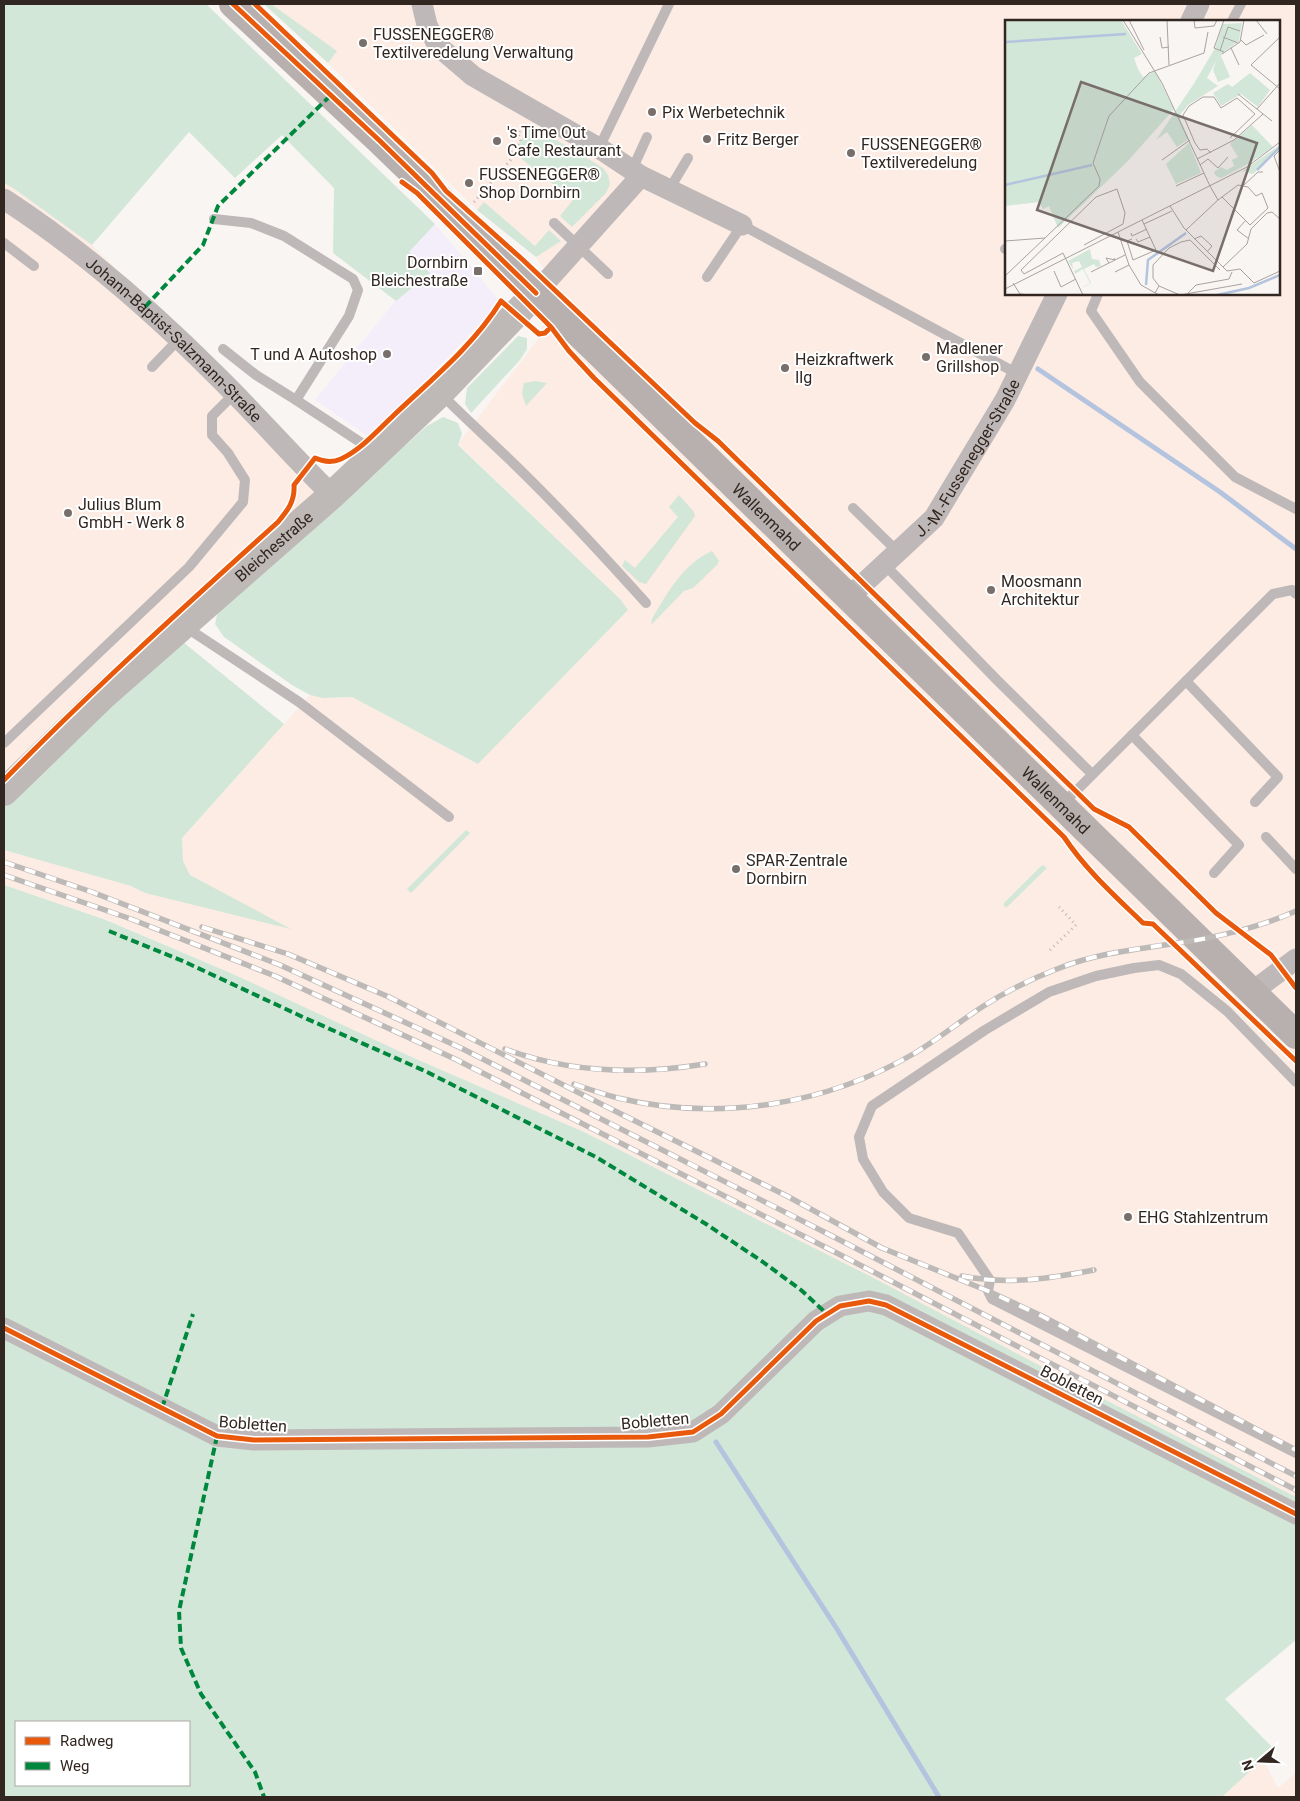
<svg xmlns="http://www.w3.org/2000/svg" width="1300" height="1801" viewBox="0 0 1300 1801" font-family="Roboto,sans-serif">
  <rect width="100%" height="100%" fill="#f9f5f3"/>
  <path fill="#f3eef9" d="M435,224l63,75 -10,16 -117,123 -56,-38 82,-101 32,-27 -20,-20z"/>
  <g fill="#fcece4" fill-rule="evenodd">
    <path d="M268,4h1028v1493l-204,-104 -226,-119 -282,-142 -170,-74 -181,-84 -126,-54 -103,-35v-35l127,36 14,7 49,11 29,-11 -33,-18 -7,-14 -1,-23 128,-143 14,3 28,-1 126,67 150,-154 -8,-11 -162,-155 80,-105 18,-51 -20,-31 -59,-47zM1006,21h273v273h-273z"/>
    <path d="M4,183l9,5 79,57 237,235 -325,316z"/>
    <path d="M1263,1759l15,29 18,-15v24h-74z"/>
  </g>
  <g fill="#d2e7d8" fill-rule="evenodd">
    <path d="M4,4h202l229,220 -26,28 21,21 -34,28 -63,-48 1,-65 -52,-53 -47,43 -46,-46 -97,113 -79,-57 -9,-5z"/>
    <path d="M264,4h7l66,47 -9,12z"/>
    <path d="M530,125l49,28 24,15 5,7 2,9 -4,9 -34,34 -12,-11 13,-16 -59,-47z"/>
    <path d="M484,202l51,44 14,-16 12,11 -25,16 -59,-47z"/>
    <path d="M518,336l9,2v11l-7,11 -49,53 -6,-9 2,-16z"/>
    <path d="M535,381l12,2 -21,23 -4,-12 2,-11z"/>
    <path d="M443,417l15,6 4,11 -4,11 162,154 8,11 -150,154 -126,-67 -29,1 -13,-3 -18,-10 -68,-48 -9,-13 3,-13 209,-185z"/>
    <path d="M679,495l15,17 1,4 -49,68 -7,-2 -17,-16 3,-6 10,8 43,-51 -9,-10z"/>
    <path d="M712,551l7,10 -2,4 -24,23 -9,3 -33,34 1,-6c15,-26 31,-55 60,-68z"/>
    <path d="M178,638l106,86 -102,114 1,23 7,14 101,54 -146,-36 -14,-7 -127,-36v-54z"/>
    <path d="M466,830l4,3 -59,60 -4,-4z"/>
    <path d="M1043,865l4,3 -41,40 -3,-4 37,-37z"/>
    <path d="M4,885l102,35 127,54 181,84 170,74 282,142 226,119 204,104v143l-71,59 49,50 -52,48h-1218zM16,1722h173v63h-173z"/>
  </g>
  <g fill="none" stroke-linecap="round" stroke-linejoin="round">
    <g stroke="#b4c3de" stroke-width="5">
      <path d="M1038,369l182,123 76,57"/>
      <path d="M716,1442l121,187 102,168"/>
    </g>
    <g stroke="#bdb9b8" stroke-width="3" stroke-dasharray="1 4" stroke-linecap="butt">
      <path d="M496,176l6,5"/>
      <path d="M474,202l40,-46 -2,-4 9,-10 -3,-8 5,-8"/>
      <path d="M1050,950l26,-25 -17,-18"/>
    </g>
    <g stroke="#beb9b8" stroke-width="10">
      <path d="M1232,21l9,-17"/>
      <path d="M599,148l70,-144"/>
      <path d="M632,170l15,-33"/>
      <path d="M669,190l19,-32"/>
      <path d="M214,219l37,4 33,13 69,43 5,11 -9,26 -53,84 67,44 12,9"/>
      <path d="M554,223l54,51"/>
      <path d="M4,243l30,23"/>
      <path d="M1005,249h1"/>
      <path d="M707,277l35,-52 276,149"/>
      <path d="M1098,294l-7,17 49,71 95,95 61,32"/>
      <path d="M223,349l33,26 40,25"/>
      <path d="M152,367l27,-28"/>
      <path d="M441,394c22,22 45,43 68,65 48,46 93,95 137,144"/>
      <path d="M853,508l45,44"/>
      <path d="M885,565l112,115 95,94"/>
      <path d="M184,626l115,76 150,115"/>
      <path d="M1186,681l92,96 -23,25"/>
      <path d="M1132,735l107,110 -25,28"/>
      <path d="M4,743l185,-176 54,-65 2,-22 -17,-27 -16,-18v-19l22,-22"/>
      <path d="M1061,804l15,-13 197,-197 19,-4 4,4"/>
      <path d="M1266,837l30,32"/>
      <path d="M1296,1082l-69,-71 -46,-37 -22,-9 -25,3 -38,8 -47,16 -64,38 -113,76 -13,31 4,22 20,33 26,26 49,15 32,47 -2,11 4,8 304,154"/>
    </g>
    <g stroke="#beb9b8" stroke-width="21">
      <path d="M422,4l5,21 11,21 35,30 126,72 42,28 101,49"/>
      <path d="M1191,21l8,-17"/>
      <path id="s1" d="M4,199c77,50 147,111 212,176 40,39 76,81 116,120"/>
      <path d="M536,293l105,-117"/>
      <path id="s2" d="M848,598l86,-80 71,-118 52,-106"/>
      <path d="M1252,992l44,-33"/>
      <path d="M4,1328l213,108 37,4 394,-3 45,-5 28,-18 95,-93 24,-15 29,-5 17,4 410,209"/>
    </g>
    <path stroke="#beb8b7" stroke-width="28" id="s3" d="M4,792l100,-97 228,-200 108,-102 96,-100"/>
    <path stroke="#b7b0af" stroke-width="28" id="s4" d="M233,4l147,137 219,212 697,682"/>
    <defs>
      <g id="rail">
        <path d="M4,862l88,30 188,73 181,83 373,189 462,239"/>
        <path d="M4,875l127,44 144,57 180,83 372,189 469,242"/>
        <path d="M202,927l86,27 101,43 230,116 168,83 95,52 106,43 54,25 254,134"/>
        <path d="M505,1049c65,24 132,26 200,15"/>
        <path d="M574,1084c14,5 29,10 44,14 101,24 208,7 297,-45 23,-14 44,-31 67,-46 23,-15 49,-28 75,-38 44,-18 93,-21 140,-29 33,-6 68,-15 99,-29"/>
        <path d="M962,1276c48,9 84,3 132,-6"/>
      </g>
    </defs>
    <use href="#rail" stroke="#bdb9b7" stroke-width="5.5"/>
    <use href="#rail" stroke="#fff" stroke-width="4" stroke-dasharray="11" stroke-linecap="butt"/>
    <g stroke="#00873e" stroke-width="4" stroke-dasharray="8 4" stroke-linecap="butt">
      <path d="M145,307l58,-62 15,-39 113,-111"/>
      <path d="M109,931l76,31 120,56 120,53 171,86 110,67 57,38 38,28 26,24"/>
      <path d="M162,1408l31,-94"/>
      <path d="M217,1436l-38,175 2,37 20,46 54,78 9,25"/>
    </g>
    <defs>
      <g id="cycleway">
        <path d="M233,4l147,137 156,152"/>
        <path d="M255,4l177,169 14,18 77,69 172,163 23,18 376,368 35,18 87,86 55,42 25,33"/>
        <path d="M402,182l15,11 134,134 18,24 25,27 470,459c22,33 50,58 79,86l10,1 143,137"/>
        <path d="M4,780c88,-90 181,-174 274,-258 10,-12 17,-21 16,-37l21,-27c9,4 17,5 26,1 20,-9 37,-29 53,-44 37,-35 80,-70 107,-114l38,33 6,-1 3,-3"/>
        <path d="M4,1328l213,108 37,4 394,-3 45,-5 28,-18 95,-93 24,-15 29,-5 17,4 410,209"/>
      </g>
    </defs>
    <use href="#cycleway" stroke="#fff" stroke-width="8"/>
    <use href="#cycleway" stroke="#e8590c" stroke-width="5"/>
  </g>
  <g fill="#786e6a" stroke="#fff" stroke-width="2">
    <circle cx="363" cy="43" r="5"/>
    <circle cx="652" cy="112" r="5"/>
    <circle cx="707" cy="139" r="5"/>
    <circle cx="497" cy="141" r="5"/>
    <circle cx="851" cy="153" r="5"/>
    <circle cx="469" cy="183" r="5"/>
    <rect x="473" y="266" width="10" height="10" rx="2.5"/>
    <circle cx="387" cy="354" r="5"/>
    <circle cx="926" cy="357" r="5"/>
    <circle cx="785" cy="368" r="5"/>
    <circle cx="68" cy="513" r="5"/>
    <circle cx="991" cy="590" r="5"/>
    <circle cx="736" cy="869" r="5"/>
    <circle cx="1128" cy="1217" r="5"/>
  </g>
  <g text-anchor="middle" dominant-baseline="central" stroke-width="4" stroke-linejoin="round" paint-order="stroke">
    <g font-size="16" fill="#322620" stroke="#fff" text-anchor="start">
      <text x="373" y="34">FUSSENEGGER®<tspan x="373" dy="18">Textilveredelung Verwaltung</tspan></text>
      <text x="662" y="112">Pix Werbetechnik</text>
      <text x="507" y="132">'s Time Out<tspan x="507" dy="18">Cafe Restaurant</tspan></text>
      <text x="717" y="139">Fritz Berger</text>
      <text x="861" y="144">FUSSENEGGER®<tspan x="861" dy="18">Textilveredelung</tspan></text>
      <text x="479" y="174">FUSSENEGGER®<tspan x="479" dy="18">Shop Dornbirn</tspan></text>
      <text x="468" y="262" text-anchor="end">Dornbirn<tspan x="468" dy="18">Bleichestraße</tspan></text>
      <text x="936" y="348">Madlener<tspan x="936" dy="18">Grillshop</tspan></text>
      <text x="377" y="354" text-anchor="end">T und A Autoshop</text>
      <text x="795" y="359">Heizkraftwerk<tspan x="795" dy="18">Ilg</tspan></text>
      <text x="78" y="504">Julius Blum<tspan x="78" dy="18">GmbH - Werk 8</tspan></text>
      <text x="1001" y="581">Moosmann<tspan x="1001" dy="18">Architektur</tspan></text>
      <text x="746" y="860">SPAR-Zentrale<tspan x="746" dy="18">Dornbirn</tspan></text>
      <text x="1138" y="1217">EHG Stahlzentrum</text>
    </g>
    <g font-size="16" fill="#322620" stroke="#fff">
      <text stroke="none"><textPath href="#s1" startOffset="221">Johann-Baptist-Salzmann-Straße</textPath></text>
      <text stroke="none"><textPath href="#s2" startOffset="186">J.-M.-Fussenegger-Straße</textPath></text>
      <text stroke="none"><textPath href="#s4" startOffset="740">Wallenmahd</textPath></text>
      <text stroke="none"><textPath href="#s3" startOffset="365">Bleichestraße</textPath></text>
      <text stroke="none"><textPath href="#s4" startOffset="1145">Wallenmahd</textPath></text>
      <text transform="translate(1072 1385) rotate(27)">Bobletten</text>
      <text transform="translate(655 1421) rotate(-5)">Bobletten</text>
      <text transform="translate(253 1424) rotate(4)">Bobletten</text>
    </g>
  </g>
  <g transform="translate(1005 20)">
    <rect width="275" height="275" fill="#f9f5f3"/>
    <path d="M0,0h116l21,34 -8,4 4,11 5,8 12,-6 19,38 -47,53 -69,66 -9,-22 -6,3 -4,-7 -34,4zM237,3l-3,18 -14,10 -7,8 3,-3 9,21 -12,5 -5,-12 3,-9 -9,17 11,8 -30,19 -9,11 10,23 -12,8 -10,-15 -11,8 39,-58 20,-34 8,-24zM245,53l20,17 -12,17 -17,-13 -20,12 -8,-13 15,-9 4,3zM247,105l21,22 -23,16 -29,15 -5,-2 -2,-4 7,-5 6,3 7,-4 -2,-6 6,-3 -8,-13zM184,123l12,30 -25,11 -10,-20zM275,125v4l-27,25 -4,-1 1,5 -2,-8 -8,3zM85,229l2,10 7,1 2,6 -5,1 -2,-3 -10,5 7,14 -7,4h-1l7,-4 -7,-14 -8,5 -1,-3 8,-4 -3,-6 -7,2 1,6 -5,-8z" fill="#d2e7d8"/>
    <path fill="none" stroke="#b4c3de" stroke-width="2.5" d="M0,22l121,-8M252,150l23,-23M0,165l87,-20M141,265l2,-25 38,-27M212,275l32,-7 31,-13"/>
    <path fill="none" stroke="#a9a29f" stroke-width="1" d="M118,0l39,63 48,103M124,0l15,30M162,0l2,45M189,0l1,8 19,-2 3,-6M219,0l-10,28 10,4M251,0l11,14M155,17l2,11 7,-1M218,17l15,6M275,17l-29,28 29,24M236,20l5,5 18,-10M226,28l8,17M215,31l8,-24 12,4M217,34l18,-12 4,-22M233,74l34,27M252,89l23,-26M275,130l-6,6 6,16M206,133l-4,-4 -7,1 -5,-7 -12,-28 6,-9 14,-9h11l7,11 16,-10 18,16 -25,24M192,139l37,-19 29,-26M157,140l28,-20M195,145l8,-6 10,9 10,-11M239,165l14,-13h5M171,166l28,-13M205,166l8,14M165,186l14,22 43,43 13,-2 14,14 26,-12M241,200l-9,10 12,9M139,204l28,-13M181,210l32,-30 20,-15 10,2 8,9 6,-3 6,15 -18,17 -28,-28M113,212l11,33 12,20 18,10M126,213l1,3 15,-7M127,219l-5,2 6,19 23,-10 -14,-30M131,219l2,3 12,-5M189,219l7,-3 11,10 -5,6M0,221l40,-3 54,-52 1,-7 -7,-16 16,-47 40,-43 55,-20 4,-21M109,238l1,2 -6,3 -3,-5 9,2 10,-5M218,247l24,-23 4,-15 16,-16 5,-1 8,7M49,251l7,16 15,-8M86,252l18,-9M110,252l14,-7M0,256l40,-38M8,263l7,11 9,1M154,266l21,9 62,-11M0,269l242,-122 33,-25M150,273l4,-7 -6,-8v-13l16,-17 12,-6 9,-2 30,30M183,273l8,-8 33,-6 3,-7M78,275l-20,-42 -39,21 -3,-4 75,-73 21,-8 8,24 -2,11 -39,21"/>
    <path fill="#786e6a" fill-opacity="0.15" stroke="#786e6a" stroke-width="2.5" d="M76,62l176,61 -44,128 -176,-61z"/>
    <rect width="275" height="275" fill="none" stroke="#322620" stroke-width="2.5"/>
  </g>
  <rect width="1300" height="1801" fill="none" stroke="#322620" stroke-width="10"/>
  <rect x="15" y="1721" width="175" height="65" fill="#ffffff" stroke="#ada8a6"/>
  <rect x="25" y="1737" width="25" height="8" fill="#e8590c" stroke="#ada8a6"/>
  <text x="60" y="1746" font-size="15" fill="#322620">Radweg</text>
  <rect x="25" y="1762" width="25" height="8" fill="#00873e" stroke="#ada8a6"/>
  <text x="60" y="1771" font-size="15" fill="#322620">Weg</text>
  <g transform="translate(1260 1761) rotate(251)" stroke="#ffffff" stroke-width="4" paint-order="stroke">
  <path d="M0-4L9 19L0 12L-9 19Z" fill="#322620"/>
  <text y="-8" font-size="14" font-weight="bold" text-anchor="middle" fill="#322620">N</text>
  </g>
</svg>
